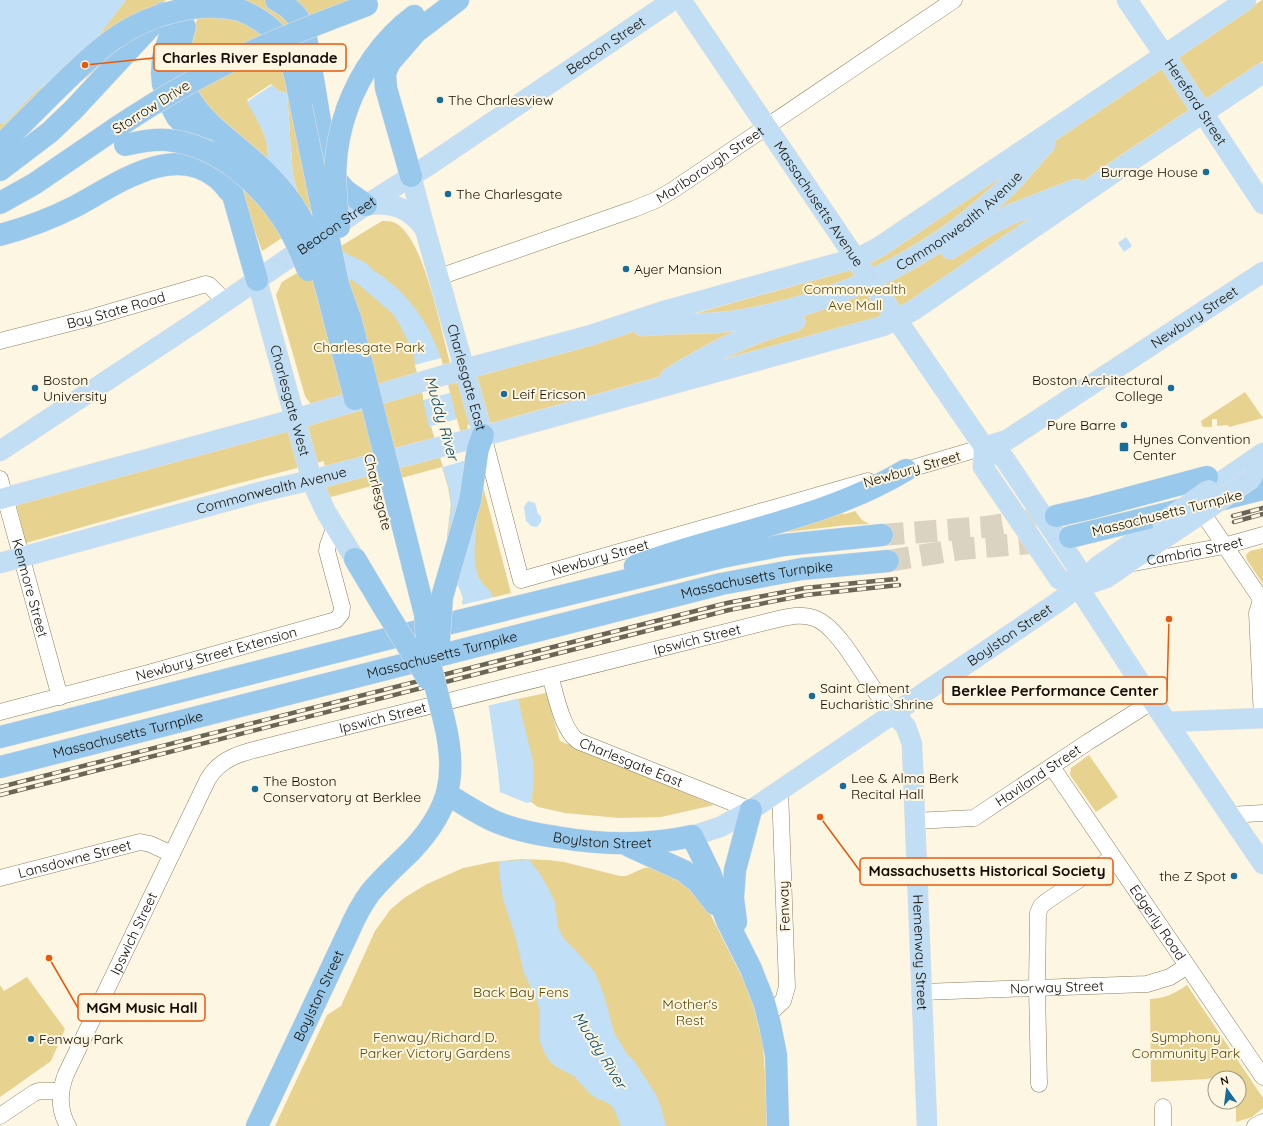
<svg xmlns="http://www.w3.org/2000/svg" width="1263" height="1126" viewBox="0 0 1263 1126" font-family="Quicksand,sans-serif">
  <rect width="100%" height="100%" fill="#fdf6e2"/>
  <g fill="#e8d28f">
    <path d="M126,0h40l-51,45 -21,26 -7,6 -87,60v-13l5,-1 29,-30 14,-11 7,-3 37,-35z"/>
    <path d="M211,0h146l-55,39 12,171 -3,2 -13,-19 -5,-17 -6,-83 -8,-2 -8,-7 -24,16c9,18 25,41 20,63l26,68 -31,20 -21,-60 -53,-111v-41l10,-21z"/>
    <path d="M1262,0h1v61l-163,108 -49,39 -140,94 -45,22 -367,98 -32,3 44,168 -49,12 1,-7 -4,-11 -4,-7 -8,-44 4,-32 -3,-17 -6,-20 -115,31 -3,-37 -96,25 -202,57 -10,-40 299,-80 -5,-20 -5,-7 -29,-101 6,-13 100,-61c5,0 11,0 15,3 31,20 46,123 59,159l29,-10 350,-99 345,-219z"/>
    <path d="M1245,392l18,26 -34,9 -1,-2 -11,1v-7h-5v8h-8l-2,-1 -1,-5z"/>
    <path d="M855,511l7,9 7,4 -22,1 -68,8 61,-20 5,1z"/>
    <path d="M1263,548v36l-16,-24 -1,-5 4,-4z"/>
    <path d="M546,693l14,48 154,64 -53,12 -42,1 -54,-5 -27,-6 -7,-5 2,-17 -15,-86z"/>
    <path d="M1089,755l29,42 -22,15 -26,-37 1,-7z"/>
    <path d="M521,859l27,1 16,2 56,14h6l18,-8 14,-1 41,25 45,89 9,23 10,40 4,63v19h-492l52,-111 14,-9 34,-75 15,-21 14,-12 23,-14 36,-16 29,-6z"/>
    <path d="M27,977l38,52 -14,32 -51,36v-112l4,6z"/>
    <path d="M1187,985l76,113v10l-11,9 -16,5v-20h3v-24h-5l-3,-7 -23,8 -57,3 -1,-83c16,-1 24,-5 37,-14z"/>
  </g>
  <g fill="#c1dff6">
    <path d="M0,0h126l-34,44 -37,35 -7,3 -14,11 -29,30 -5,1z"/>
    <path d="M272,85l7,6 8,2 6,83 5,17 5,8c10,14 23,34 35,46 7,8 18,10 26,15 5,3 8,7 12,10 34,23 51,48 65,86 6,21 12,44 16,64 6,26 16,51 19,77 3,25 -5,50 1,73 3,13 13,15 16,25l40,164c1,14 1,27 -2,41l-4,1 -27,-11 -2,-22 -9,-62 -27,-103 1,-7 -4,-11 -4,-7 -8,-38 4,-34 -1,-16 -19,-65h-2l-6,-27v-4l-8,-31 -1,-11 -13,-27 -8,-13 -29,-25 -10,-8 -26,-11 -61,-107c5,-21 -10,-43 -20,-61z"/>
    <path d="M1126,237l6,9 -8,6 -6,-9z"/>
    <path d="M528,501l7,2 3,11 3,2v6l-4,5 -6,-1 -5,-5 -2,-14z"/>
    <path d="M529,860l10,12 11,19 5,12 3,24 5,10 32,35 9,23 10,37 13,22 8,8 20,31 5,11 6,22h-45l-8,-19 -7,-5 -8,-3 -7,-4 -17,-19 -16,-8 -7,-5 -7,-11 -4,-11v-31l-4,-12 -12,-25 -9,-38 -12,-36 -3,-20 -1,-18z"/>
  </g>
  <g fill="#fdf6e2">
    <path d="M441,358l9,35 -27,7v-4l-8,-31z"/>
    <path d="M457,419l11,41 -10,62 9,-62 -24,7 -12,-41z"/>
    <path d="M495,597l25,101 -33,8 -26,-101z"/>
  </g>
  <g fill="none" stroke-linecap="round" stroke-linejoin="round">
    <g stroke="#dad3c1" stroke-width="22" stroke-dasharray="22 11" stroke-linecap="butt">
      <path d="M882,535l104,-8 70,-11"/>
      <path d="M888,561l73,-12 83,-7 26,-5"/>
    </g>
    <defs>
      <g id="minor">
        <path id="s1" d="M439,277l195,-68 22,-9 17,-10 281,-190"/>
        <path id="s2" d="M0,341l90,-23 116,-34 3,1 17,17"/>
        <path id="s3" d="M483,435l38,145 347,-99"/>
        <path d="M896,473l88,-26"/>
        <path id="s4" d="M0,479l60,218"/>
        <path d="M1206,518l57,84"/>
        <path id="s5" d="M1129,564l95,-18 39,-11"/>
        <path d="M1261,600l-4,13 5,105"/>
        <path id="s6" d="M550,676c6,19 12,54 28,65l173,69"/>
        <path id="s7" d="M0,712l152,-40 184,-52 5,-6 1,-7 -15,-56 1,-6 7,-19"/>
        <path id="s8" d="M1052,767l211,310"/>
        <path d="M1230,815l33,-2"/>
        <path id="s9" d="M914,821l60,-3 114,-76 65,-41"/>
        <path id="s10" d="M0,878l140,-36 10,2 22,10"/>
        <path id="s11" d="M922,992l225,-8 23,-7 17,-11"/>
        <path d="M768,1015l15,-14 4,-14 -7,-198"/>
        <path d="M1039,1084l-2,-97 1,-74 3,-7 6,-5 66,-44"/>
        <path d="M0,1116l34,-23 5,-2h22"/>
        <path id="s12" d="M68,1126c-10,-17 -9,-34 -2,-52l142,-295c15,-26 45,-28 73,-36l493,-123c14,-3 27,-7 40,-2 24,8 48,56 64,77 4,7 11,12 16,18"/>
        <path d="M1163,1126v-19"/>
        <path d="M1255,1126l8,-4"/>
      </g>
      <g id="major">
        <path id="s13" d="M681,0l181,268"/>
        <path id="s14" d="M1127,0l47,69 89,135"/>
        <path id="s15" d="M411,176l14,53 58,206"/>
        <path d="M366,205c26,-3 43,2 59,24"/>
        <path d="M950,249l32,-20 27,-14 67,-26"/>
        <path id="s16" d="M257,280l56,204 13,28 29,47"/>
        <path d="M880,295l104,152 20,11 73,109 1,20 67,103 118,174"/>
        <path id="s17" d="M643,326c30,-3 60,-1 90,-5 99,-15 195,-60 267,-128 17,-15 30,-33 45,-49"/>
        <path d="M670,378c42,-26 77,-44 125,-57"/>
        <path id="s18" d="M984,447l23,-7 256,-168"/>
        <path d="M984,447l-1,20 76,112 19,8"/>
        <path id="s19" d="M0,451l197,-130 169,-116 63,-40 244,-165"/>
        <path d="M1252,478l11,-7"/>
        <path d="M1209,490l54,-37"/>
        <path d="M0,499l295,-80 170,-50 123,-33 76,-25 196,-54 19,-10 367,-247"/>
        <path id="s20" d="M0,563l264,-72 48,-11 186,-48 385,-106 31,-16 205,-141 144,-96"/>
        <path d="M1082,586l24,-8 84,-57"/>
        <path id="s21" d="M894,713l12,14 6,17 15,382"/>
        <path d="M1167,722l96,-4"/>
        <path id="s22" d="M692,836l28,-9 31,-17 307,-208 20,-15 20,-21 64,-43"/>
      </g>
      <g id="highway">
        <path d="M276,0c14,7 24,17 29,31l21,126 4,13 7,11 9,10 20,14"/>
        <path d="M199,3l-14,9 -7,8 -7,12 -8,26 -1,15 1,11 6,18 8,15 39,42 11,15 30,106"/>
        <path d="M240,10c48,19 53,50 61,96"/>
        <path d="M185,27c-15,43 -1,74 32,103"/>
        <path d="M347,109c13,-36 36,-70 67,-93"/>
        <path d="M0,146l48,-48"/>
        <path d="M0,170l50,-38 24,-23 89,-96"/>
        <path d="M411,176l-25,-88 -1,-15 5,-11 26,-30 42,-32"/>
        <path d="M0,203l34,-19 82,-56"/>
        <path d="M0,235c26,-7 50,-16 74,-28 40,-21 98,-66 143,-29 4,3 8,8 12,13"/>
        <path d="M476,461l2,-12 5,-14"/>
        <path d="M1219,500l44,-11"/>
        <path d="M1056,516l35,-8 116,-31"/>
        <path d="M1070,537l114,-28"/>
        <path d="M355,559l31,52"/>
        <path d="M635,566c49,-19 101,-30 151,-46 42,-12 83,-28 120,-50"/>
        <path d="M0,737l426,-108 296,-72 62,-12 98,-10"/>
        <path id="s23" d="M0,767l721,-183 81,-15 86,-8"/>
        <path id="s24" d="M447,794c15,9 31,20 47,27 20,9 41,13 62,16 46,8 91,9 136,-1l18,37 17,48 24,48 13,33 6,23 6,30 2,71"/>
        <path d="M629,846l55,25 14,11 17,22"/>
        <path d="M736,922l-3,-24 2,-28 16,-60"/>
        <path id="s25" d="M257,1126l91,-193c6,-14 13,-28 22,-40 12,-15 27,-28 41,-42 39,-41 47,-75 33,-131"/>
      </g>
    </defs>
    <use href="#minor" stroke="#8b8061" stroke-width="17"/>
    <use href="#major" stroke="#e3e2e1" stroke-width="21"/>
    <use href="#highway" stroke="#e3e2e1" stroke-width="23"/>
    <use href="#minor" stroke="#fff" stroke-width="16"/>
    <use href="#major" stroke="#c1def4" stroke-width="20"/>
    <use href="#highway" stroke="#98c8ec" stroke-width="22"/>
    <defs>
      <g id="rail">
        <path d="M1233,516l30,-8"/>
        <path d="M1234,522l29,-8"/>
        <path d="M0,787l727,-184 78,-15 91,-9"/>
        <path d="M0,795l729,-185 77,-15 93,-10"/>
      </g>
    </defs>
    <use href="#rail" stroke="#6b6558" stroke-width="4.5"/>
    <use href="#rail" stroke="#fdf6e2" stroke-width="3" stroke-dasharray="9" stroke-linecap="butt"/>
    <defs>
      <g id="major-bridge">
        <path d="M866,275l14,20"/>
        <path d="M1190,521l62,-43"/>
        <path d="M1162,523l47,-33"/>
      </g>
      <g id="highway-bridge">
        <path d="M48,98c40,-39 71,-74 128,-87 21,-5 42,-6 64,-1"/>
        <path d="M301,106l37,178 13,37 74,293 3,42 16,64"/>
        <path d="M116,128c45,-30 91,-57 141,-79 36,-16 73,-30 110,-44"/>
        <path d="M217,130c23,20 49,39 68,64 26,32 35,70 45,108 8,33 17,65 25,97"/>
        <path d="M125,145c14,-3 27,-6 42,-5 52,5 97,46 122,89 8,13 13,27 19,41"/>
        <path d="M339,227c-5,-43 -7,-76 8,-118"/>
        <path d="M386,611l42,68"/>
        <path d="M439,640l3,-43 28,-96 6,-40"/>
      </g>
    </defs>
    <use href="#major-bridge" stroke="#e3e2e1" stroke-width="21" stroke-linecap="butt"/>
    <use href="#highway-bridge" stroke="#e3e2e1" stroke-width="23" stroke-linecap="butt"/>
    <use href="#major-bridge" stroke="#c1def4" stroke-width="20"/>
    <use href="#highway-bridge" stroke="#98c8ec" stroke-width="22"/>
  </g>
  <g fill="#176c9c" stroke="#fdf6e2" stroke-width="1.5">
    <circle cx="440" cy="100" r="4"/>
    <circle cx="1206" cy="172" r="4"/>
    <circle cx="448" cy="194" r="4"/>
    <circle cx="626" cy="269" r="4"/>
    <circle cx="35" cy="388" r="4"/>
    <circle cx="1171" cy="388" r="4"/>
    <circle cx="504" cy="394" r="4"/>
    <circle cx="1124" cy="425" r="4"/>
    <rect x="1119" y="442" width="10" height="10" rx="2"/>
    <circle cx="812" cy="696" r="4"/>
    <circle cx="843" cy="786" r="4"/>
    <circle cx="255" cy="789" r="4"/>
    <circle cx="1234" cy="876" r="4"/>
    <circle cx="31" cy="1039" r="4"/>
  </g>
  <g text-anchor="middle" dominant-baseline="central" stroke-width="4" stroke-linejoin="round" paint-order="stroke">
    <g font-size="14" fill="#130e04" stroke="#fdf6e2">
      <text stroke="none"><textPath href="#s19" startOffset="729">Beacon Street</textPath></text>
      <text stroke="none"><textPath href="#s14" startOffset="123">Hereford Street</textPath></text>
      <text transform="translate(151 107) rotate(-32)">Storrow Drive</text>
      <text stroke="none"><textPath href="#s1" startOffset="295">Marlborough Street</textPath></text>
      <text stroke="none"><textPath href="#s13" startOffset="246">Massachusetts Avenue</textPath></text>
      <text stroke="none"><textPath href="#s17" startOffset="341">Commonwealth Avenue</textPath></text>
      <text stroke="none"><textPath href="#s19" startOffset="405">Beacon Street</textPath></text>
      <text stroke="none"><textPath href="#s2" startOffset="120">Bay State Road</textPath></text>
      <text stroke="none"><textPath href="#s18" startOffset="248">Newbury Street</textPath></text>
      <text stroke="none"><textPath href="#s15" startOffset="209">Charlesgate East</textPath></text>
      <text stroke="none"><textPath href="#s16" startOffset="125">Charlesgate West</textPath></text>
      <text transform="translate(912 469) rotate(-16)">Newbury Street</text>
      <text stroke="none"><textPath href="#s20" startOffset="281">Commonwealth Avenue</textPath></text>
      <text transform="translate(378 492) rotate(76)">Charlesgate</text>
      <text transform="translate(1167 513) rotate(-14)">Massachusetts Turnpike</text>
      <text stroke="none"><textPath href="#s5" startOffset="67">Cambria Street</textPath></text>
      <text stroke="none"><textPath href="#s3" startOffset="232">Newbury Street</textPath></text>
      <text stroke="none"><textPath href="#s23" startOffset="780">Massachusetts Turnpike</textPath></text>
      <text stroke="none"><textPath href="#s4" startOffset="113">Kenmore Street</textPath></text>
      <text stroke="none"><textPath href="#s22" startOffset="377">Boylston Street</textPath></text>
      <text stroke="none"><textPath href="#s12" startOffset="894">Ipswich Street</textPath></text>
      <text stroke="none"><textPath href="#s7" startOffset="224">Newbury Street Extension</textPath></text>
      <text stroke="none"><textPath href="#s23" startOffset="456">Massachusetts Turnpike</textPath></text>
      <text stroke="none"><textPath href="#s12" startOffset="570">Ipswich Street</textPath></text>
      <text stroke="none"><textPath href="#s23" startOffset="132">Massachusetts Turnpike</textPath></text>
      <text stroke="none"><textPath href="#s6" startOffset="129">Charlesgate East</textPath></text>
      <text stroke="none"><textPath href="#s9" startOffset="137">Haviland Street</textPath></text>
      <text stroke="none"><textPath href="#s24" startOffset="165">Boylston Street</textPath></text>
      <text stroke="none"><textPath href="#s10" startOffset="77">Lansdowne Street</textPath></text>
      <text transform="translate(784 906) rotate(-92)">Fenway</text>
      <text stroke="none"><textPath href="#s8" startOffset="188">Edgerly Road</textPath></text>
      <text stroke="none"><textPath href="#s12" startOffset="210">Ipswich Street</textPath></text>
      <text stroke="none"><textPath href="#s21" startOffset="245">Hemenway Street</textPath></text>
      <text stroke="none"><textPath href="#s11" startOffset="135">Norway Street</textPath></text>
      <text stroke="none"><textPath href="#s25" startOffset="144">Boylston Street</textPath></text>
    </g>
    <g font-size="14" fill="#130e04" stroke="#fdf6e2" text-anchor="start">
      <text x="448" y="100">The Charlesview</text>
      <text x="1198" y="172" text-anchor="end">Burrage House</text>
      <text x="456" y="194">The Charlesgate</text>
      <text x="634" y="269">Ayer Mansion</text>
      <text x="43" y="380">Boston<tspan x="43" dy="16">University</tspan></text>
      <text x="1163" y="380" text-anchor="end">Boston Architectural<tspan x="1163" dy="16">College</tspan></text>
      <text x="512" y="394">Leif Ericson</text>
      <text x="1116" y="425" text-anchor="end">Pure Barre</text>
      <text x="1133" y="439">Hynes Convention<tspan x="1133" dy="16">Center</tspan></text>
      <text x="820" y="688">Saint Clement<tspan x="820" dy="16">Eucharistic Shrine</tspan></text>
      <text x="851" y="778">Lee &amp; Alma Berk<tspan x="851" dy="16">Recital Hall</tspan></text>
      <text x="263" y="781">The Boston<tspan x="263" dy="16">Conservatory at Berklee</tspan></text>
      <text x="1226" y="876" text-anchor="end">the Z Spot</text>
      <text x="39" y="1039">Fenway Park</text>
    </g>
    <g font-size="14" fill="#5e4a00" stroke="#fdf6e2">
      <text x="855" y="289">Commonwealth<tspan x="855" dy="16">Ave Mall</tspan></text>
      <text x="369" y="347">Charlesgate Park</text>
      <text x="521" y="992">Back Bay Fens</text>
      <text x="690" y="1004">Mother's<tspan x="690" dy="16">Rest</tspan></text>
      <text x="435" y="1037">Fenway/Richard D.<tspan x="435" dy="16">Parker Victory Gardens</tspan></text>
      <text x="1186" y="1037">Symphony<tspan x="1186" dy="16">Community Park</tspan></text>
    </g>
    <g font-size="15" font-style="italic" fill="#02466b" stroke="#fdf6e2">
      <text transform="translate(442 418) rotate(74)">Muddy River</text>
      <text transform="translate(600 1050) rotate(58)">Muddy River</text>
    </g>
  </g>
  <path fill="none" stroke="#e8590c" stroke-width="1.5" d="M85 65L154 58M1169 619L1167 691M820 817L860 871M49 958L78 1008"/>
  <g fill="#e8590c" stroke="#fdf6e2" stroke-width="1.5">
    <circle cx="85" cy="65" r="4"/>
    <circle cx="1169" cy="619" r="4"/>
    <circle cx="820" cy="817" r="4"/>
    <circle cx="49" cy="958" r="4"/>
  </g>
  <g fill="#fdf6e2" stroke="#e8590c" stroke-width="1.5">
    <rect x="154" y="44" width="192" height="27" rx="4"/>
    <rect x="943" y="677" width="224" height="27" rx="4"/>
    <rect x="860" y="858" width="253" height="27" rx="4"/>
    <rect x="78" y="994" width="127" height="27" rx="4"/>
  </g>
  <g font-size="15" text-anchor="middle" font-weight="bold" fill="#130e04">
    <text x="250" y="63">Charles River Esplanade</text>
    <text x="1055" y="696">Berklee Performance Center</text>
    <text x="987" y="876">Massachusetts Historical Society</text>
    <text x="142" y="1013">MGM Music Hall</text>
  </g>
  <g transform="translate(1227 1090) rotate(346)"><circle r="19" fill="#fdf6e2" stroke="#9f9989"/>
  <path d="M0-3L7 15L0 10L-7 15Z" fill="#176c9c"/>
  <text y="-6" font-size="11" font-weight="bold" text-anchor="middle" fill="#130e04">N</text>
  </g>
</svg>
